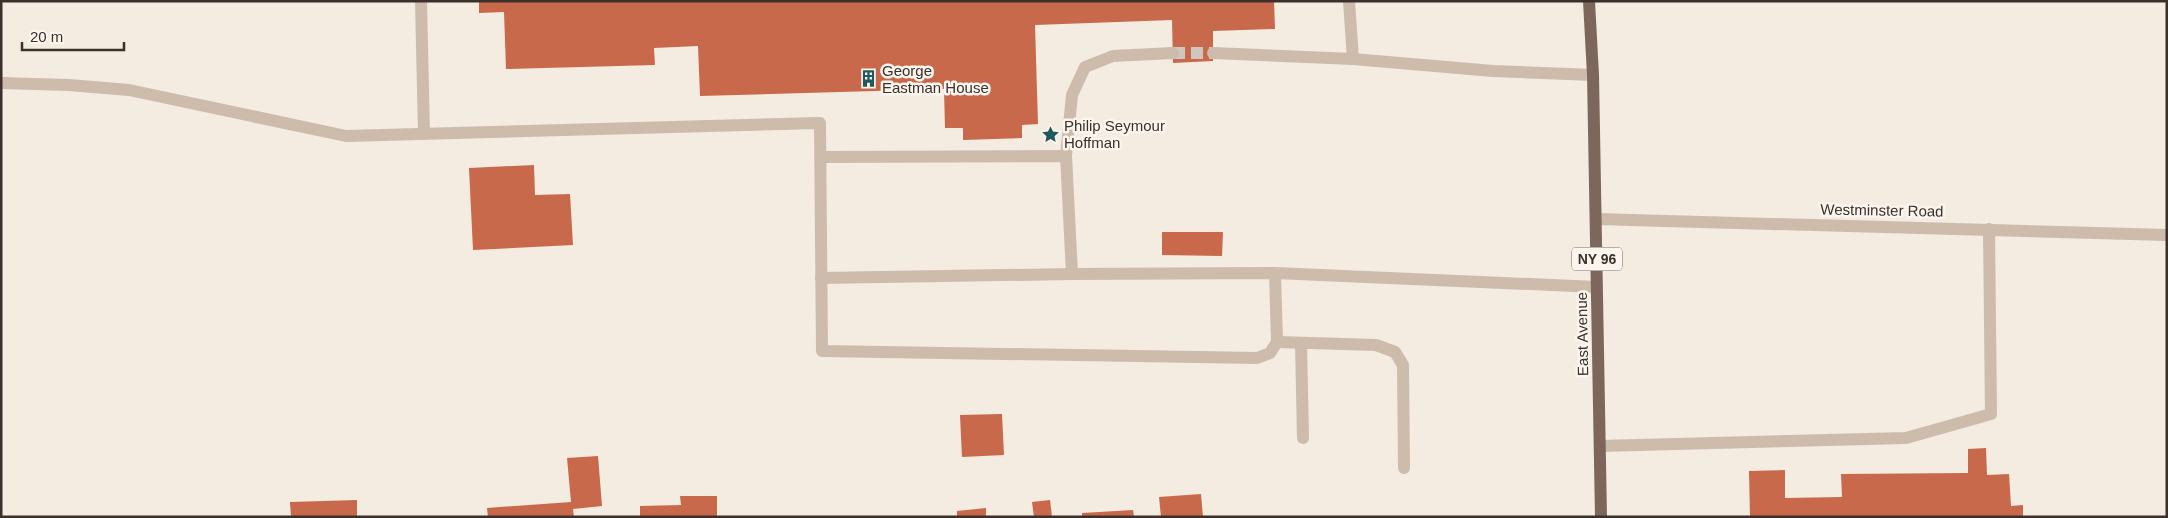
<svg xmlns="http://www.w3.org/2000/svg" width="2168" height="518" viewBox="0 0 2168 518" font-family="Helvetica,sans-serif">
  <rect width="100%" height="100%" fill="#f4ebe1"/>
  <g fill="#c8694b">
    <path d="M479,1h795l1,28 -62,2v30l-40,2 -1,-43 -137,5 3,99 -16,1v13l-59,2v-12h-18l-1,-39 -244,7 -2,-50 -44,2 1,17 -149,4 -2,-57 -25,1z"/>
    <path d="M534,165l1,30 35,-1 3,51 -100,5 -4,-82z"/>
    <path d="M1162,232h61l-1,24 -60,-1z"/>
    <path d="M1002,414l2,41 -42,2 -2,-42z"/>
    <path d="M1986,448l1,27 22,-1 2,32 12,-1v12h-273l-1,-46 36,-1v28l57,-1 -1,-23 127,-1v-24z"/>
    <path d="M598,456l4,50 -29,3 1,8h-86l-1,-9 84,-6 -4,-44z"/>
    <path d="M1201,494l2,23h-42l-2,-20z"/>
    <path d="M680,496h37v21h-77v-11l41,-1z"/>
    <path d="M357,500v17h-66l-1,-15z"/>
    <path d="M1050,500l2,17h-18l-2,-15z"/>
    <path d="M986,508v9h-29v-6z"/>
    <path d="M1133,510l1,7h-52v-4z"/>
  </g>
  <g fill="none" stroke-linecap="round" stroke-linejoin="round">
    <path stroke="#cfc6bd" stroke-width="12" stroke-dasharray="12 6" stroke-linecap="butt" d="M1173,53h40"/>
    <g stroke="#cdbbac" stroke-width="12">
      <path d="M421,1l3,133"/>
      <path d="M1349,1l4,58 140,12 100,4"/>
      <path d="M1213,53l140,6"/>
      <path d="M1,83l68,2 60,5 217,46 474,-13 2,228 435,7 13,-5 7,-11 -2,-69 -203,1 -6,-118 -246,1"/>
      <path d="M1066,156l6,-61 13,-28 28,-11 60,-3"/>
      <path d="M1596,219l571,16"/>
      <path d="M1275,273l322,14"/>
      <path d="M821,278l251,-4"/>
      <path d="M1277,342l99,3 19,7 8,13 1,103"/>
      <path d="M1301,343l2,95"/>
      <path d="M1600,446l306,-8 85,-24 -2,-185"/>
    </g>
    <path stroke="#7d675c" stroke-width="12" d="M1589,1l4,74 8,442"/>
  </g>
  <defs>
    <symbol id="building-bare" viewBox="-9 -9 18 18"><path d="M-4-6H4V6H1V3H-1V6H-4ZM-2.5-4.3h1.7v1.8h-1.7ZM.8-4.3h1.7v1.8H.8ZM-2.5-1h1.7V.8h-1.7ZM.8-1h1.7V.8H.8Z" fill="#1f5a5e" stroke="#fbf5ee" stroke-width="2.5" paint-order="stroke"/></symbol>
    <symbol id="sight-bare" viewBox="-9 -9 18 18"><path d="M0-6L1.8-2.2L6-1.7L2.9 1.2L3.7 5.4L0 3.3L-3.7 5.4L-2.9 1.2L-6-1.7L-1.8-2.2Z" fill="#1f5a5e" stroke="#fbf5ee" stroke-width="2.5" paint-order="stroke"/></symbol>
  </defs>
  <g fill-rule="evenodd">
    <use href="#building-bare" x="856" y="66" width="25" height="25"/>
    <use href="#sight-bare" x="1038" y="122" width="25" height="25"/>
  </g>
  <g text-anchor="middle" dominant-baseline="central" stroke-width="5" stroke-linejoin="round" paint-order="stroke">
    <rect fill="#fbf5ee" stroke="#756b66" stroke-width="1" x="1572" y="247.5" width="50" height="23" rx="4"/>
    <g font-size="14" font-weight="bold" fill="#3b302b">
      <text x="1597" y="259">NY 96</text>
    </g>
    <g font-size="15" fill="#3b302b" stroke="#fbf5ee" text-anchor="start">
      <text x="882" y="70">George<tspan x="882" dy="17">Eastman House</tspan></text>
      <text x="1064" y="125">Philip Seymour<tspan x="1064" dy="17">Hoffman</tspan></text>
    </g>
    <g font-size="15" fill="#3b302b" stroke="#fbf5ee">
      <text transform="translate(1882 210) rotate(1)">Westminster Road</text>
      <text transform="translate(1582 334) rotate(-91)">East Avenue</text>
    </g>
  </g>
  <rect width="2168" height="518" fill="none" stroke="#3b302b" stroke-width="5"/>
  <path d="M22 42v8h102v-8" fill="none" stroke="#3b302b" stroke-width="2.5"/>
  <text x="30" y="42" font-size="15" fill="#3b302b" stroke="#fbf5ee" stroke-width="4" paint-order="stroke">20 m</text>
</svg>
